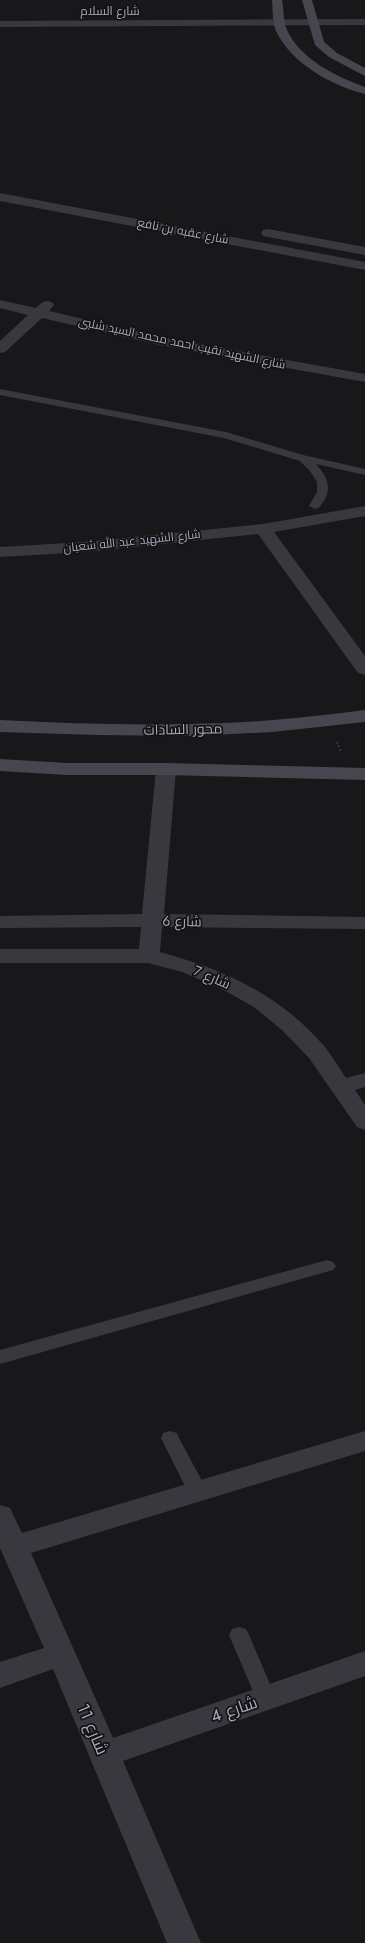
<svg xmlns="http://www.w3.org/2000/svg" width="365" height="1943" viewBox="0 0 365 1943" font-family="Jost,Cairo,sans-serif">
  <rect width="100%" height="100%" fill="#18181a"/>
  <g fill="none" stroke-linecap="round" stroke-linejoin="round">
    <path stroke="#3e3e46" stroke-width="2" stroke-dasharray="1.5 2.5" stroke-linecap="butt" d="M337,742l4,10"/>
    <g fill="#39383f" fill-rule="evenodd">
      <path d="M0,389l226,43 77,23 62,14v6l-49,-11c11,12 16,23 8,37 -3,4 -4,7 -9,8l-6,-3 8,-14v-10l-7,-11 -10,-10 -76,-23 -224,-43z"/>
      <path d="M327,1260l6,2 3,4 -3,4 -333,94v-14z"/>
      <path d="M170,1431l7,2 2,5 29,54 -3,5 -7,2 -7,-2 -3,-5 -27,-54 2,-5z"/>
      <path d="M239,1627l7,2 3,6 27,63 -3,6 -7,3 -7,-3 -3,-6 -27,-63 3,-6z"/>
    </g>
    <g fill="#39383f" fill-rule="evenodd">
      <path d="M365,19v6l-365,2v-6z"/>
      <path d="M0,193l365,69v8l-365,-69z"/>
      <path d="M268,229l97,18v8l-102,-19 -2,-3 2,-3z"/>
      <path d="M0,300l36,8c5,-5 8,-8 16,-6l2,3 -5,6 111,26 205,37v8l-205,-37 -118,-27 -37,34 -5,1v-12l28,-26 -28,-7z"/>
      <path d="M365,506v10l-91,16 91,124v19l-7,-2 -100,-139 -174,18 -84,5v-10l84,-5 179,-18z"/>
      <path d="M166,763l7,2 3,4 -12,145 201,3v12l-203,-2 -2,25c66,18 120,43 165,95 8,10 14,21 21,31l19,-5v14l-10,3 10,15v25l-8,-3 -48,-69 -27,-28 -28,-23 -34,-19 -38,-16 -34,-9h-148v-14h139l2,-22 -141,1v-12l142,-2 14,-145 3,-4z"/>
      <path d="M365,1431v20l-334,102 82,185 252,-87v25l-242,85 78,182h-34l-114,-274 -53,19v-26l44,-14 -44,-100v-43l10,3 12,25z"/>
    </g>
    <g fill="#46464f" fill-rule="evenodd">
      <path d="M272,0h10c2,10 1,21 5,30 13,29 50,47 78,57v7c-33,-8 -74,-31 -89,-63 -4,-10 -3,-21 -4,-31z"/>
      <path d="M302,0h10l12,42 13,11 28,15v8l-36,-19 -14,-12z"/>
      <path d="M365,710v12l-93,10 -78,4 -97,-1 -97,-3v-12c75,4 150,6 225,3 47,-2 94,-7 140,-13z"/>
      <path d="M0,759l67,4h99l199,5v12l-199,-5h-99l-67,-4z"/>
    </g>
  </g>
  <g text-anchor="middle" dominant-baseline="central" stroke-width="3.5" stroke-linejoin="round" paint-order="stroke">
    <g font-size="12" fill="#a9aabb" stroke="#131315">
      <text x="110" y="11">شارع السلام</text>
      <text transform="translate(183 231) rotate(11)">شارع عقبه بن نافع</text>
      <text transform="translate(182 343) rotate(12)">شارع الشهيد نقيب احمد محمد السيد شلبى</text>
      <text transform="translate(132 541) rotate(-6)">شارع الشهيد عبد الله شعبان</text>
    </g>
    <g font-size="14" fill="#a9aabb" stroke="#131315">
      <text transform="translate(183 729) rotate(-1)">محور السادات</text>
      <text transform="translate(182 921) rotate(1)">شارع 6</text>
      <text transform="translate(212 977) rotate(23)">شارع 7</text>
    </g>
    <g font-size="17" fill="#a9aabb" stroke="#131315">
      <text transform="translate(234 1709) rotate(-19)">شارع 4</text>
      <text transform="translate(93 1729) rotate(67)">شارع 11</text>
    </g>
  </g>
</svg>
